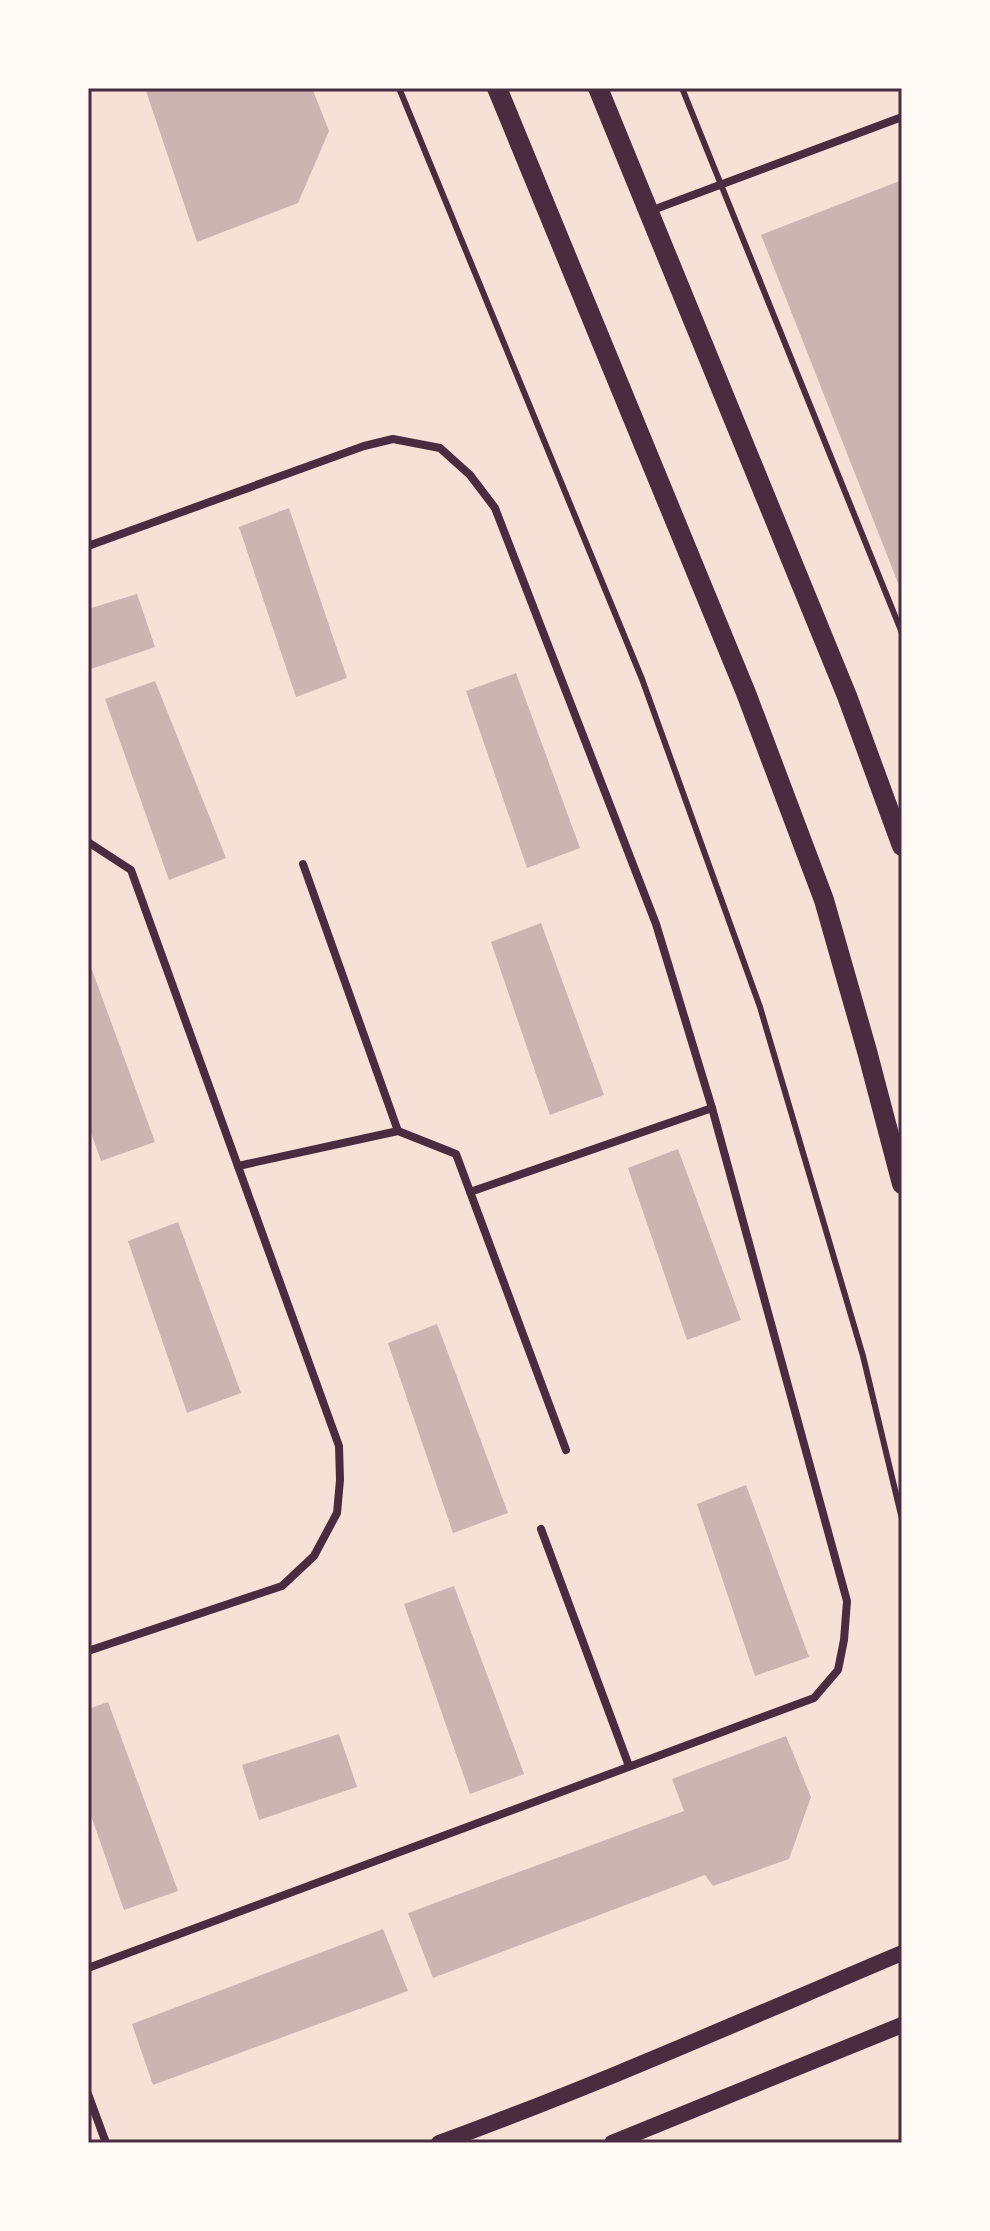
<svg xmlns="http://www.w3.org/2000/svg" width="990" height="2231" viewBox="0 0 990 2231" font-family="'Golos Text',sans-serif">
  <rect width="100%" height="100%" fill="#f7e1d7"/>
  <g fill="#ccb4b1">
    <path d="M145,88h167l17,43 -31,72 -101,39z"/>
    <path d="M902,180v413l-141,-358z"/>
    <path d="M289,508l58,170 -51,19 -57,-170z"/>
    <path d="M137,594l18,53 -67,23v-61z"/>
    <path d="M516,673l64,175 -53,20 -61,-177z"/>
    <path d="M155,681l71,177 -57,22 -64,-181z"/>
    <path d="M541,923l63,172 -54,20 -59,-173z"/>
    <path d="M92,970l63,172 -54,19 -13,-37v-153z"/>
    <path d="M678,1149l63,171 -54,20 -59,-172z"/>
    <path d="M178,1222l63,171 -54,20 -59,-172z"/>
    <path d="M437,1324l71,189 -55,20 -65,-190z"/>
    <path d="M746,1485l63,172 -54,19 -58,-172z"/>
    <path d="M454,1586l70,188 -54,20 -66,-190z"/>
    <path d="M108,1702l70,189 -54,19 -36,-103v-98z"/>
    <path d="M339,1734l18,53 -98,33 -17,-55z"/>
    <path d="M786,1736l25,61 -22,62 -76,27 -8,-11 -272,103 -25,-65 276,-102 -12,-32z"/>
    <path d="M383,1929l25,62 -255,94 -21,-61z"/>
  </g>
  <g fill="none" stroke-linecap="round" stroke-linejoin="round">
    <g stroke="#4a2c40" stroke-width="6">
      <path d="M399,88l243,591 118,328 103,349 39,163"/>
      <path d="M682,88l220,545"/>
    </g>
    <g stroke="#4a2c40" stroke-width="8">
      <path d="M650,211l252,-94"/>
      <path d="M88,546l276,-100 29,-7 47,9 30,27 25,33 161,416 56,184 135,493 -3,39 -6,30 -24,28 -726,270"/>
      <path d="M88,842l43,28 208,576 1,34 -3,33 -23,43 -32,30 -194,65"/>
      <path d="M303,864l95,267"/>
      <path d="M238,1166l160,-35 58,23 110,296"/>
      <path d="M470,1192l242,-84"/>
      <path d="M541,1529l88,237"/>
      <path d="M88,2094l18,49"/>
    </g>
    <g stroke="#4a2c40" stroke-width="16">
      <path d="M439,2143c157,-57 309,-125 463,-190"/>
      <path d="M612,2143l290,-118"/>
    </g>
    <g stroke="#4a2c40" stroke-width="20">
      <path d="M497,88l249,605 78,207 43,151 35,133"/>
      <path d="M598,88l249,608 55,150"/>
    </g>
  </g>
  <rect width="990" height="2231" fill="none" stroke="#fffaf5" stroke-width="180"/>
  <rect x="90" y="90" width="810" height="2051" fill="none" stroke="#4a2c40" stroke-width="3"/>
</svg>
